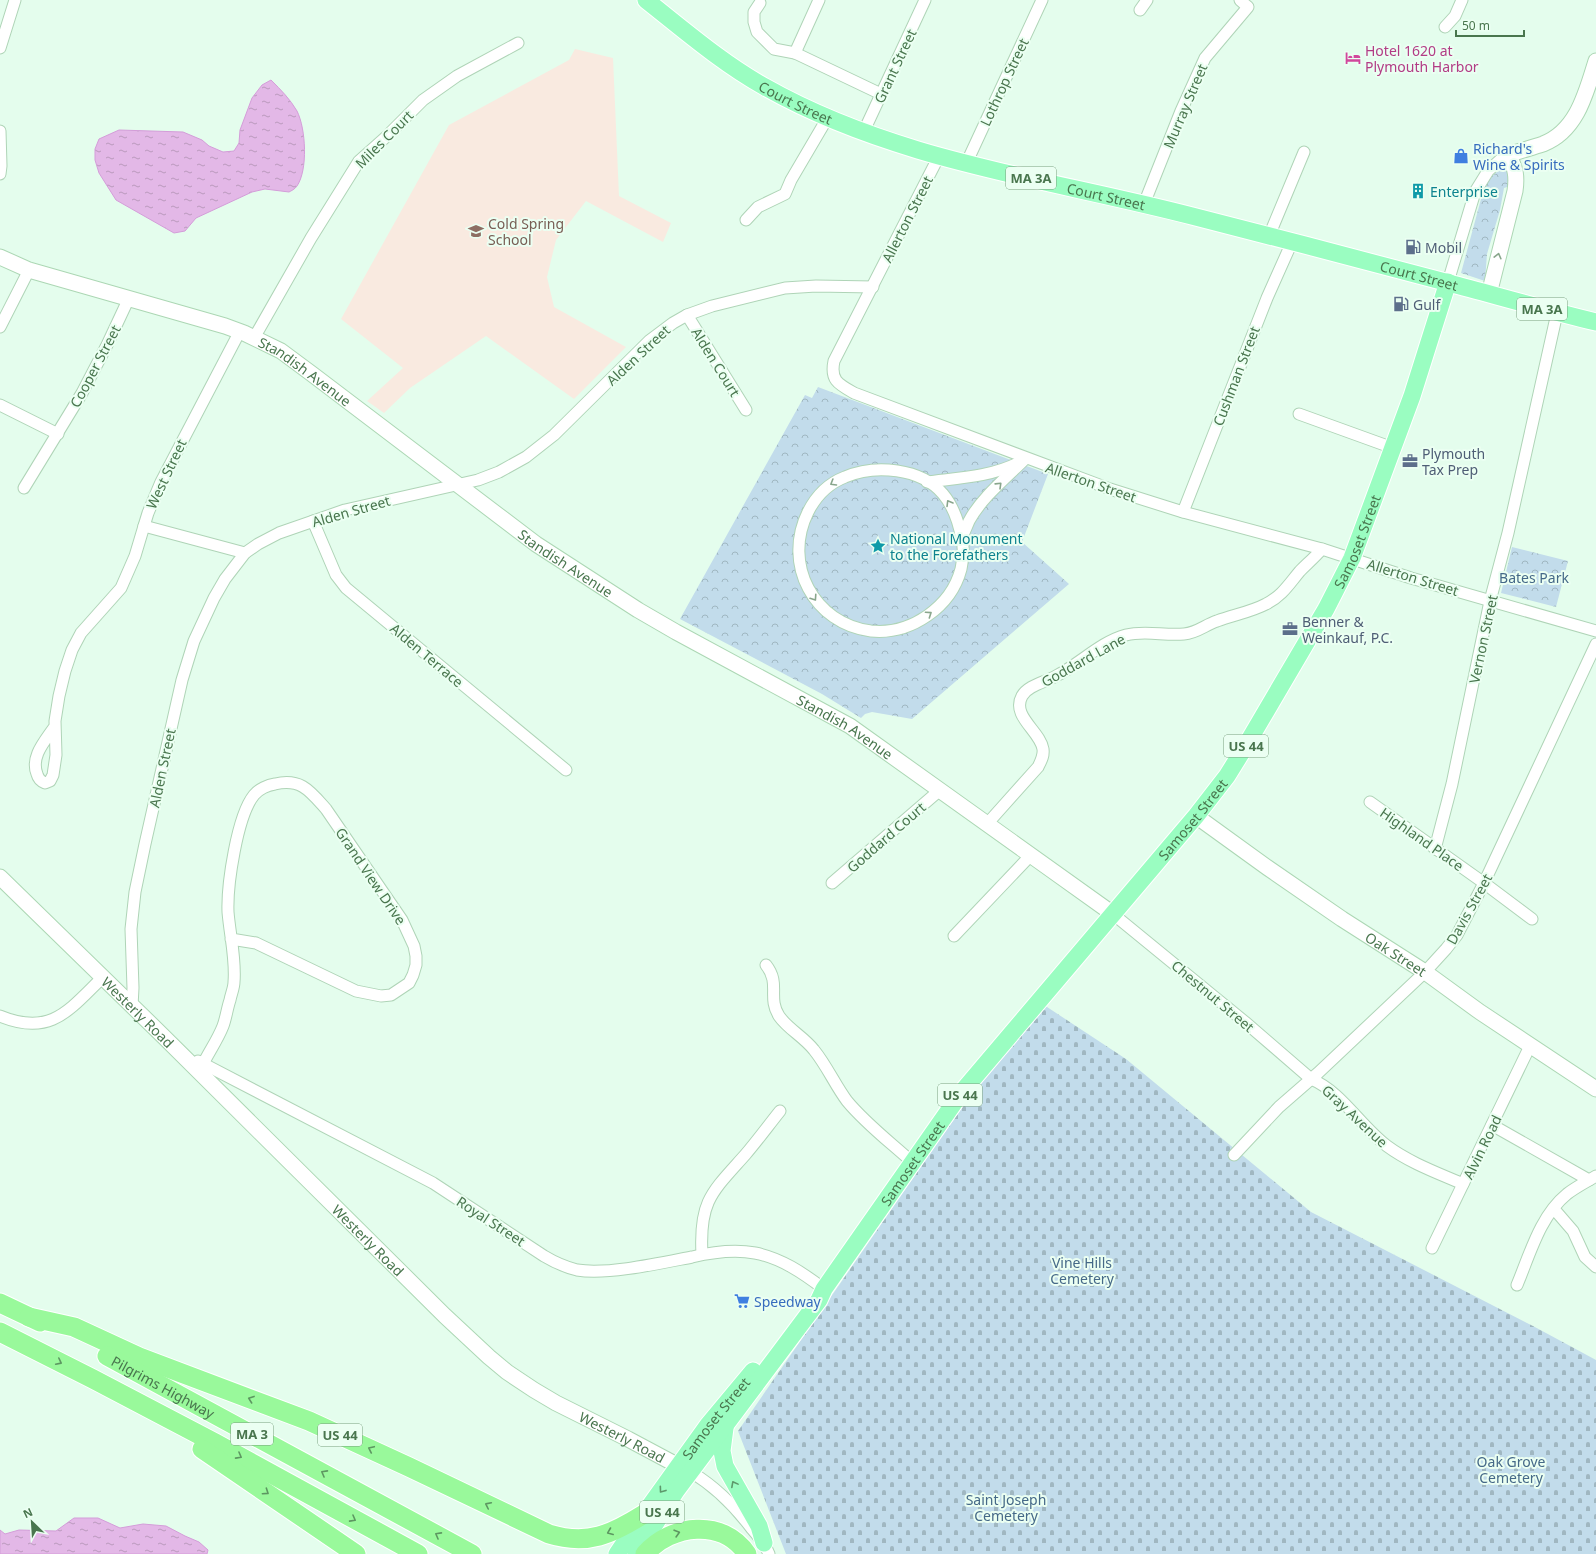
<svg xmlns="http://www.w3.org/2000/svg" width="1596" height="1554" viewBox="0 0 1596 1554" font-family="'Noto Sans',sans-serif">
  <defs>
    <pattern id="cemetery-stones" width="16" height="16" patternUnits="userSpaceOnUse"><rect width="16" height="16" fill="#c2dceb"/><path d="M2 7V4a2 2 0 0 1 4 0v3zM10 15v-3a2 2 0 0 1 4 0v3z" fill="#a0b7c1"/></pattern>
    <pattern id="park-crowns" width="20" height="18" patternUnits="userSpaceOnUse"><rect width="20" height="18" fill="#c2dceb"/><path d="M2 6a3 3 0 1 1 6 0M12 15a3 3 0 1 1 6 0" fill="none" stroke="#a0b7c1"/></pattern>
    <pattern id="water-ripples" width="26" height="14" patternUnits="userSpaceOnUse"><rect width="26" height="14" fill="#e3b8e7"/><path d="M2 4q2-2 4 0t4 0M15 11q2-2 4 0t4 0" fill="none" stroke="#ba9abd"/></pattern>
  </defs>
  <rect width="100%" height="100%" fill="#e4fded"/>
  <path fill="#f9eae0" d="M575,49l38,9 6,138 52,27 -8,19 -77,-41 -30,39 -9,37 7,30 72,40 -52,52 -88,-63 -76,52 -26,25 -17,-12 36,-33 -62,-49 108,-194 120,-65z"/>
  <path fill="url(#cemetery-stones)" d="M1044,1005l82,54 185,153 222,114 63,34v194h-810l-48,-123 225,-325z"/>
  <g fill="url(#park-crowns)">
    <path d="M1503,167h4l3,19 -6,2 -4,22 -13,44 -2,27 -24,-8 23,-85 7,-11z"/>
    <path d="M818,387l230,87 -26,68 47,42 -157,135 -40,-7 -7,2 -4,4 -39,-24 -142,-75 125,-224 7,3z"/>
    <path d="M1512,547l56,14 -12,46 -55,-14z"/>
  </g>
  <g fill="url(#water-ripples)" stroke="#d49dd9">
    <path d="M271,80c10,10 19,19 26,31 9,18 11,59 0,75 -2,3 -6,5 -8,6l-24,-3 -13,3 -56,26 -11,13 -11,2 -58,-33 -17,-27 -4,-13v-11l4,-10 20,-9 64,2 19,8 7,6 14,6 11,-1 5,-8 1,-13 12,-32 10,-13z"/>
    <path d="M74,1518h24l22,10 23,-4 23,2 19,10 14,6 9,8 -1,4h-207v-24l5,4 14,-4 37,1z"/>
  </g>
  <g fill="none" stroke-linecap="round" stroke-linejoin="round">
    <defs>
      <g id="street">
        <path d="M760,3l-6,9v10l3,10 17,17 21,4 86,41"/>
        <path d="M1140,10l7,-10"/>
        <path d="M1445,27l10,-11 7,-16"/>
        <path d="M0,48l15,-48"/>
        <path d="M795,53l24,-53"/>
        <path d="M0,131l1,35 -1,8"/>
        <path d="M864,131l61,-131"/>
        <path d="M939,156l-105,205c-4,19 4,23 20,32l256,96 73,23 139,37 89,29 185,53"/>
        <path d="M966,164l76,-164"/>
        <path d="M1144,204l37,-93 24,-53 43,-51 -8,-7"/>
        <path d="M746,220l12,-13 27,-13 6,-14 37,-63"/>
        <path d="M1269,236l35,-84"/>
        <path d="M1448,282l27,-90 13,-21 12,-11 8,-5"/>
        <path d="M687,315l59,95"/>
        <path d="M0,327l29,-57"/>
        <path d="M240,331l-79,151 -13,31 -4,13 101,27"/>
        <path d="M254,338l57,-100 48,-77 28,-25 36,-36 34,-24 61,-33"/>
        <path d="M0,405l58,29"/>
        <path d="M1299,414l94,34"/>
        <path d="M927,482c31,-4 63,-5 91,-19"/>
        <path d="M24,488l58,-95 25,-48 22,-47"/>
        <path d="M1183,512l84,-214 25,-56"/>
        <path d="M313,521l23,54 10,13 220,182"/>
        <path d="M962,540c-3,-17 -8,-33 -19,-46 -22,-26 -68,-30 -98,-17 -18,7 -29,19 -37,35 -26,52 6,112 63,119 40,4 80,-24 90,-62 1,-6 3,-15 2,-22 0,-3 -1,-6 -1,-9 2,-6 5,-12 7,-17 13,-24 37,-43 56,-62"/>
        <path d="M55,726c-9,14 -25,30 -18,48 1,4 3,7 8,9l5,-2 3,-6 3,-20 -1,-34 4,-25 6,-25 7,-21 9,-17 40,-45 14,-32 9,-30"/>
        <path d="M1370,802l114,81 48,36"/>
        <path d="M987,824l51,-57c3,-6 6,-11 5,-18 -3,-18 -32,-33 -21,-53 6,-11 24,-14 34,-20 24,-12 44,-34 70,-41 19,-5 39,1 58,-1 13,-1 21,-9 33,-13 16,-6 34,-9 49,-17 16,-8 23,-20 34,-33 7,-7 15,-14 22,-22"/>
        <path d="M1435,849l17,-65 38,-183 18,-68 49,-220"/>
        <path d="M832,883l108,-93"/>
        <path d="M1113,914l132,108 66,57c31,13 49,47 76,67 23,17 51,27 76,38"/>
        <path d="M954,936l77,-81"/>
        <path d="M766,965c15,19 1,32 13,51 9,13 25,21 35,34 13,16 21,35 33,51 19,23 43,41 65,61"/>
        <path d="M132,1006l1,-18 -2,-59 4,-37 10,-48 37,-164 12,-39 20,-43 11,-19 20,-26 13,-9 21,-11 66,-23 133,-30 21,-8 27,-15 28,-22 95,-94 24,-18 14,-8 25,-9 73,-18 31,-2 57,1"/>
        <path d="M0,1016c51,21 69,-6 103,-39"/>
        <path d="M198,1061l235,122 111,73c10,6 21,11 33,14 31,5 84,-7 115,-13 21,-5 41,-8 63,-4 26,5 48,20 69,36"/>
        <path d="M203,1064c6,-12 15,-25 20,-38 3,-8 4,-17 7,-26 1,-6 4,-12 4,-18 2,-23 -4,-46 -6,-70 -1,-27 9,-96 26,-117 5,-6 14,-10 21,-11 26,-6 35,7 51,25l76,111 12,26 2,10v9l-3,10 -4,8 -18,12 -10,1 -25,-5 -100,-48 -25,-4"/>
        <path d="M1492,1125l97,55"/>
        <path d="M1234,1155l45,-48 39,-34 107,-101 21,-23 11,-14 27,-52 112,-239"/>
        <path d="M1554,1209l19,22 12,26 11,10"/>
        <path d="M1432,1248l98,-202"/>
        <path d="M702,1254c-3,-53 10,-62 43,-99 12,-14 23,-29 35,-44"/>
        <path d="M1517,1285c13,-31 23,-69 50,-91 9,-7 19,-12 29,-18"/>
        <path d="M691,1472c25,15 43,33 61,57 7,8 13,15 17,25"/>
      </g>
      <g id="secondary">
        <path id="s1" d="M0,257l29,13 196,56 19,7 37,18 31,23 224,170 102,66 38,22 174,94 263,188"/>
        <path d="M1489,294l26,-103c2,-14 1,-23 -7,-36 11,-4 23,-7 35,-11 34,-13 43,-51 53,-83"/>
        <path id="s2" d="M1196,816l72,52 74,51 83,53 55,40 116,77"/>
        <path id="s3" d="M0,877l164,160 281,279 44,41 18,15 27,18 22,13 72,36 60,32"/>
      </g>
      <g id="primary">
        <path id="s4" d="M646,0c38,30 76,63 119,87 131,74 284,92 427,129 86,22 171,44 257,67 49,13 97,27 147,39"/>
        <path d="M725,1428l-3,23 3,15 34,60 5,17"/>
        <path id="s5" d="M617,1554l27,-40 64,-89 45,-54"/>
        <path id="s6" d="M636,1554l40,-63 143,-191 5,-11 137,-196 235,-277 31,-40 18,-29 81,-138 26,-51 60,-162 36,-114"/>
      </g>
      <g id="highway">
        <path d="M0,1303l40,19"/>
        <path d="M29,1317l45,10 65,30 170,64 100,46 140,67c39,12 63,0 95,-20"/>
        <path d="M0,1332l93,47 122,64 203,111"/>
        <path id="s7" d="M107,1356l365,198"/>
        <path d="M202,1449l154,105"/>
        <path d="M645,1554c26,-30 78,-36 102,0"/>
      </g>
    </defs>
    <use href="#street" stroke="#afd4b7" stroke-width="13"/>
    <use href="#secondary" stroke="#acd7b4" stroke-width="17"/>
    <use href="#primary" stroke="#fff" stroke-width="19"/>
    <use href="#highway" stroke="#fff" stroke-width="21"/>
    <use href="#street" stroke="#fff" stroke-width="11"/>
    <use href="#secondary" stroke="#fff" stroke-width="15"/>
    <use href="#primary" stroke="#9afdc1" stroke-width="17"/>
    <use href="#highway" stroke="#99f99b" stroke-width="19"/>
  </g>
  <defs><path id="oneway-chevron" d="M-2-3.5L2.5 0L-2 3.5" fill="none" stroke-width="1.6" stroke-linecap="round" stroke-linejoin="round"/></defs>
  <g stroke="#89a68c">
    <use href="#oneway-chevron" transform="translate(1498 256) rotate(-76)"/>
    <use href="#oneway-chevron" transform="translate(833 483) rotate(149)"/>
    <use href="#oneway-chevron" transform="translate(999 485) rotate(-44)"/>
    <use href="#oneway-chevron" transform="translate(949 503) rotate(-121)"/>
    <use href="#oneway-chevron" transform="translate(814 598) rotate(56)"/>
    <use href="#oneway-chevron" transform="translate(929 614) rotate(-34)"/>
  </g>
  <g stroke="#5d9761">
    <use href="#oneway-chevron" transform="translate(59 1362) rotate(27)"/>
    <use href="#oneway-chevron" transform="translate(251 1399) rotate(-160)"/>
    <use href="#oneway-chevron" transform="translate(371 1449) rotate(-155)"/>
    <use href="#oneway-chevron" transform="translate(239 1456) rotate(29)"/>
    <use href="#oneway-chevron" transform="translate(324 1473) rotate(-151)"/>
    <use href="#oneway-chevron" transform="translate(266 1492) rotate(34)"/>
    <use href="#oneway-chevron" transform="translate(488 1505) rotate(-154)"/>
    <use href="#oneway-chevron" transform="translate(353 1519) rotate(29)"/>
    <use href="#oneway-chevron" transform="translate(610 1532) rotate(158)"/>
    <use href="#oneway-chevron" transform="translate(677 1533) rotate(-16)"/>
    <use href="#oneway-chevron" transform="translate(438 1535) rotate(-151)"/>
  </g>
  <g stroke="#5d986b">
    <use href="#oneway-chevron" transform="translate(734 1484) rotate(-118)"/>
    <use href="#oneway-chevron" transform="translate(662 1490) rotate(126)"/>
  </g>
  <defs>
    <symbol id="hotel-bare" viewBox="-9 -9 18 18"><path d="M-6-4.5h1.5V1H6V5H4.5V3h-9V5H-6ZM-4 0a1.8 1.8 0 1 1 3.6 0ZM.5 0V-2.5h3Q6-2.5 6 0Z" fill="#d1479c" stroke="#ebfff2" stroke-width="2.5" paint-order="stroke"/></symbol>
    <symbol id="shop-bare" viewBox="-9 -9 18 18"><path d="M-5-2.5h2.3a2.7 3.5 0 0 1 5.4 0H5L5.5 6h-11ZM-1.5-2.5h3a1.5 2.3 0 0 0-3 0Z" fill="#3f7fe0" stroke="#ebfff2" stroke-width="2.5" paint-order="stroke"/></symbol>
    <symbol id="building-bare" viewBox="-9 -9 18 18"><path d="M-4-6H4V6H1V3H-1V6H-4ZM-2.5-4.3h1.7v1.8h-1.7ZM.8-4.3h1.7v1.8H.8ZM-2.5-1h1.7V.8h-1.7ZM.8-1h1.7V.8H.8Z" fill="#0f9aa8" stroke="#ebfff2" stroke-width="2.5" paint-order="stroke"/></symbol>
    <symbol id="school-bare" viewBox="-9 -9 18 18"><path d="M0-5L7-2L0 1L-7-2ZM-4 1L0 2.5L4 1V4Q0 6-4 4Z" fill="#8d6e63" stroke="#ebfff2" stroke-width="2.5" paint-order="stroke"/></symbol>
    <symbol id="fuel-bare" viewBox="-9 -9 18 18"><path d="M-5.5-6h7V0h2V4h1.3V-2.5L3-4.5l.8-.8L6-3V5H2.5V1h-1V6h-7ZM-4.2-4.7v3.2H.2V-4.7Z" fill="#5c6f8a" stroke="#ebfff2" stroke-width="2.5" paint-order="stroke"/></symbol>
    <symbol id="office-bare" viewBox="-9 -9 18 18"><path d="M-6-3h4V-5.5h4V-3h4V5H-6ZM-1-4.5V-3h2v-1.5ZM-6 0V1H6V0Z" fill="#5c6f8a" stroke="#ebfff2" stroke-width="2.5" paint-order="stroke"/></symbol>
    <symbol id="sight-bare" viewBox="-9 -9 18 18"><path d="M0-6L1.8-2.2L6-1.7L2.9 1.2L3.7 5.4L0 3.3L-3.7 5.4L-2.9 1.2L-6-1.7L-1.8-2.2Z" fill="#0f9aa8" stroke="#ebfff2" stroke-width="2.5" paint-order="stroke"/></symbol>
    <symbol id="supermarket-bare" viewBox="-9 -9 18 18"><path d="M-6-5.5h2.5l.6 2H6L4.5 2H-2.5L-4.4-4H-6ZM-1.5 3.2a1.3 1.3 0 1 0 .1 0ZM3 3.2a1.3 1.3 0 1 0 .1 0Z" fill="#3f7fe0" stroke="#ebfff2" stroke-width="2.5" paint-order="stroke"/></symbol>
  </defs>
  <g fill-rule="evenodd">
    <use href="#hotel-bare" x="1342" y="47" width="22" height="22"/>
    <use href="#shop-bare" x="1450" y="145" width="22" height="22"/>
    <use href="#building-bare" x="1407" y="180" width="22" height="22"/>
    <use href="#school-bare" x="465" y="220" width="22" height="22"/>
    <use href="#fuel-bare" x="1402" y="236" width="22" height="22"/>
    <use href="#fuel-bare" x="1390" y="293" width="22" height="22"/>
    <use href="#office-bare" x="1399" y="450" width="22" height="22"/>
    <use href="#sight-bare" x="867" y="535" width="22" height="22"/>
    <use href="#office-bare" x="1279" y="618" width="22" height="22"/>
    <use href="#supermarket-bare" x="731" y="1290" width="22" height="22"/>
  </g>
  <g text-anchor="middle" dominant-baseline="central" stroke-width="4" stroke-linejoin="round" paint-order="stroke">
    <g fill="#ebfff2" stroke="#7a9f7f" stroke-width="1">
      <rect x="1006" y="167" width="50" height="22" rx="3"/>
      <rect x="1517" y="298" width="50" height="22" rx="3"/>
      <rect x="1224" y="735" width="44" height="22" rx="3"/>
      <rect x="938" y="1084" width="44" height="22" rx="3"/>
      <rect x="231" y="1423" width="42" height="22" rx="3"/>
      <rect x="318" y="1424" width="44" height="22" rx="3"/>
      <rect x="640" y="1501" width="44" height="22" rx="3"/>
    </g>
    <g font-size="13" font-weight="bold" fill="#49764e">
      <text x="1031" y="178">MA 3A</text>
      <text x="1542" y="309">MA 3A</text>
      <text x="1246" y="746">US 44</text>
      <text x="960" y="1095">US 44</text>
      <text x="252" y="1434">MA 3</text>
      <text x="340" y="1435">US 44</text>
      <text x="662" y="1512">US 44</text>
    </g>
    <g font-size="14" fill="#b23c85" stroke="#ebfff2" text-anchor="start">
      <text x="1365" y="50">Hotel 1620 at<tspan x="1365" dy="16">Plymouth Harbor</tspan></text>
    </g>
    <g font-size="14" fill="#49764e" stroke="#ebfff2">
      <text transform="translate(895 66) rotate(-65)">Grant Street</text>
      <text transform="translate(1004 82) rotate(-65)">Lothrop Street</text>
      <text stroke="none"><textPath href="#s4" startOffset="182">Court Street</textPath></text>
      <text transform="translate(1185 106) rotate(-67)">Murray Street</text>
      <text transform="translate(384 139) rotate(-45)">Miles Court</text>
      <text stroke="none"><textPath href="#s4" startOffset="507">Court Street</textPath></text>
      <text transform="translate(907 219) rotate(-63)">Allerton Street</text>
      <text stroke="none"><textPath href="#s4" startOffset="830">Court Street</textPath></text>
      <text transform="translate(638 355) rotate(-43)">Alden Street</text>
      <text transform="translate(716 362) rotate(58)">Alden Court</text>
      <text transform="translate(95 366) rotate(-62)">Cooper Street</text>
      <text stroke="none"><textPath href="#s1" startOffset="328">Standish Avenue</textPath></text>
      <text transform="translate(1236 376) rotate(-69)">Cushman Street</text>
      <text transform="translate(166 474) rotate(-65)">West Street</text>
      <text transform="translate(1091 482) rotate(19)">Allerton Street</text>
      <text transform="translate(351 511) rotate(-16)">Alden Street</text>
      <text stroke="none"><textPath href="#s6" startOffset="1247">Samoset Street</textPath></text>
      <text stroke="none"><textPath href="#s1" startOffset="652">Standish Avenue</textPath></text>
      <text transform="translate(1413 577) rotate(17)">Allerton Street</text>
      <text transform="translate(1483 639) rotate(-78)">Vernon Street</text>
      <text transform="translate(427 655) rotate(40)">Alden Terrace</text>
      <text transform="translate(1083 660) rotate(-29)">Goddard Lane</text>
      <text stroke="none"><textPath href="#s1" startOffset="976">Standish Avenue</textPath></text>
      <text transform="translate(162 768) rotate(-78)">Alden Street</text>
      <text stroke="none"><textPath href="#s6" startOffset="923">Samoset Street</textPath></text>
      <text transform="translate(886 837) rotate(-41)">Goddard Court</text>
      <text transform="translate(1422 839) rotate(35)">Highland Place</text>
      <text transform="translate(371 876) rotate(56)">Grand View Drive</text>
      <text transform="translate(1469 909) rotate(-61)">Davis Street</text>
      <text stroke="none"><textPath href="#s2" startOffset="243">Oak Street</textPath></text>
      <text transform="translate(1213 996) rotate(40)">Chestnut Street</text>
      <text stroke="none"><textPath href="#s3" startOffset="193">Westerly Road</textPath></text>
      <text transform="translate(1355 1116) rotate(43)">Gray Avenue</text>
      <text transform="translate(1482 1147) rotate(-64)">Alvin Road</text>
      <text stroke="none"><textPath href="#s6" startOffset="479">Samoset Street</textPath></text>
      <text transform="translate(491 1221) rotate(33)">Royal Street</text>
      <text stroke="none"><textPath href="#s3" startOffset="517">Westerly Road</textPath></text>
      <text stroke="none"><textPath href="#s7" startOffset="64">Pilgrims Highway</textPath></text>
      <text stroke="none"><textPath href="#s5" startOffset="168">Samoset Street</textPath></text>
      <text stroke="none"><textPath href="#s3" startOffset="841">Westerly Road</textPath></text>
    </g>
    <g font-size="14" fill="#366cbe" stroke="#ebfff2" text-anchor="start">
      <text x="1473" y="148">Richard's<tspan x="1473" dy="16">Wine &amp; Spirits</tspan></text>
      <text x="754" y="1301">Speedway</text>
    </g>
    <g font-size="14" fill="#0d838f" stroke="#ebfff2" text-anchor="start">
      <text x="1430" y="191">Enterprise</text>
      <text x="890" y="538">National Monument<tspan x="890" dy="16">to the Forefathers</tspan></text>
    </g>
    <g font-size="14" fill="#785e54" stroke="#ebfff2" text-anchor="start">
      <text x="488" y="223">Cold Spring<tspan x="488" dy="16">School</tspan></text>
    </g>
    <g font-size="14" fill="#4e5e75" stroke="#ebfff2" text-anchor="start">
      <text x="1425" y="247">Mobil</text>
      <text x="1413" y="304">Gulf</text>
      <text x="1422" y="453">Plymouth<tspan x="1422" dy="16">Tax Prep</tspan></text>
      <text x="1302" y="621">Benner &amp;<tspan x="1302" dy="16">Weinkauf, P.C.</tspan></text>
    </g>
    <g font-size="14" fill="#456988" stroke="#ebfff2">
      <text x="1534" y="577">Bates Park</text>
      <text x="1082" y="1262">Vine Hills<tspan x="1082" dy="16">Cemetery</tspan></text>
      <text x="1511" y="1461">Oak Grove<tspan x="1511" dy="16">Cemetery</tspan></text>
      <text x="1006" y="1499">Saint Joseph<tspan x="1006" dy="16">Cemetery</tspan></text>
    </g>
  </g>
  <g transform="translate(32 1522) rotate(335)" stroke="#ebfff2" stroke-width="3" paint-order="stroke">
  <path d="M0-3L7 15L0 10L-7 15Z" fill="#49764e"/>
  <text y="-6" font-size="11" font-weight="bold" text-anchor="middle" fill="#49764e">N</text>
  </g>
  <path d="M1456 30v6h68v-6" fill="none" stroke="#49764e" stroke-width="2"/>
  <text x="1462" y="30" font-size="12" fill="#49764e" stroke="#ebfff2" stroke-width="3" paint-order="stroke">50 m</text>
</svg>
